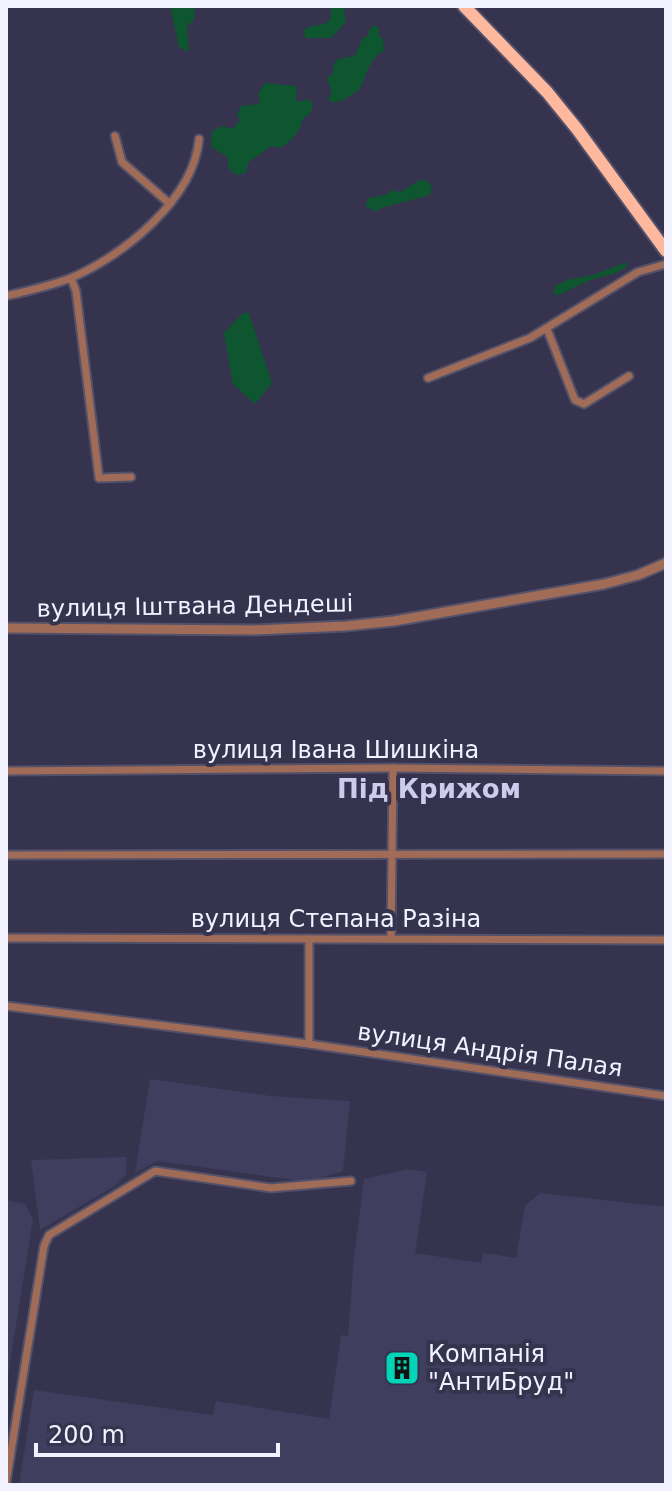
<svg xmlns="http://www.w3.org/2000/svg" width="672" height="1491" viewBox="0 0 672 1491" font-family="'DejaVu Sans',sans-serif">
  <rect width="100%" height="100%" fill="#35334e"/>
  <g fill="#403e5e">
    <path d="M150,1079l121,17 79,5 -7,70 -35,11 -151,-21 -22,12z"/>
    <path d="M127,1157l-1,17 -8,10 -78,46 -9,-70z"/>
    <path d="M409,1169l18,3 -12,81 66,10 2,-10 33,5 9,-52 15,-13 126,14v278h-647l15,-95 179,25 3,-14 113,18 12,-84 7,1 6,-79 10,-78z"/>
    <path d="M6,1200l19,4 8,15 -27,169z"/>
  </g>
  <g fill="#0d5630">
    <path d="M170,6h25l-1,15 -7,4 2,27 -10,-5z"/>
    <path d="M331,6l13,1 2,15 -15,16h-26l-1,-8c8,-7 18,-2 26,-10z"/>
    <path d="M375,25l4,3v8l4,3 1,12c-14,6 -18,25 -24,38l-18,12 -10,1 -4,-3 4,-7 -5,-14 7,-6 -1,-7 5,-6 17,-3 8,-19h4l2,-7z"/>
    <path d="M265,83l31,3 1,5 -2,8 5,3 8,-3 5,5 -2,8 -9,8c-2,13 -11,21 -22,28l-9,-2 -23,17 -2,10 -10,2 -8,-7v-11l-17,-10 1,-16 10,-5 11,3 7,-9 -3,-5 4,-9 17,-2 2,-4 -2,-6z"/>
    <path d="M420,180h5l7,6 -2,9 -49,13 -5,4 -11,-6 4,-8 19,-4 3,-4 9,2z"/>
    <path d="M627,262l-1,6c-6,1 -11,7 -17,7 -17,3 -35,12 -50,20l-6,-1 2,-8 12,-6 26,-5z"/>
    <path d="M243,313h6l23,70 -17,21 -22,-20 -9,-51z"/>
  </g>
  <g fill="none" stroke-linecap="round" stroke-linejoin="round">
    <defs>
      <g id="minor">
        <path d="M115,136l7,26 48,42"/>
        <path d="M71,278l5,13 23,187 32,-1"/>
        <path d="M6,296c22,-5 44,-10 65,-18 52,-22 123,-79 128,-139"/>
        <path d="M547,329l28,71 9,4 45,-28"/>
        <path d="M428,378l102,-40 108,-66 28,-8"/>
        <path d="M6,771l387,-3 273,3"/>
        <path d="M6,855l660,-1"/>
        <path d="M6,938l660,2"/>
        <path d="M391,939l2,-171"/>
        <path d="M6,1006l303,38 357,52"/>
        <path d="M309,1044v-105"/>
        <path d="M6,1483l38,-237 5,-11 106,-64 116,17 80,-7"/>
      </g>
      <path id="tertiary" d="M6,628l249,2 91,-4 48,-5 210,-37 34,-9 28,-12"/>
      <path id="trunk" d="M464,6l83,86 30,37 89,122"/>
    </defs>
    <use href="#minor" stroke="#53516a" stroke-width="11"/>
    <use href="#tertiary" stroke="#53516a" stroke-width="13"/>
    <use href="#trunk" stroke="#53516a" stroke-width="16"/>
    <use href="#minor" stroke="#a06c58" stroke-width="7"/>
    <use href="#tertiary" stroke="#a06c58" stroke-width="9"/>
    <use href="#trunk" stroke="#fdb89e" stroke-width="12"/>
  </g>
  <defs>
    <symbol id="building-square" viewBox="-11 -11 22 22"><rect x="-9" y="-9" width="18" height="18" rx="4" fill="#00d5b7" stroke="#35334e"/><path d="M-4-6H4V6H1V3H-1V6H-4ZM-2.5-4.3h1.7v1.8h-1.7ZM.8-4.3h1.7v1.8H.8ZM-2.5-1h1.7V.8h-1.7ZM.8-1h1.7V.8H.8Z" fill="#111"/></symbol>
  </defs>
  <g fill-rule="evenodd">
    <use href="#building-square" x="382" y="1348" width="40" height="40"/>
  </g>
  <g text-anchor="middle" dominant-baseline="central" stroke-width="8" stroke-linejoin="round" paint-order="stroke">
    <g font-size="24" fill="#f1f1ff" stroke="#35334e">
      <text transform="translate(195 606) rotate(-1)">вулиця Іштвана Дендеші</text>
      <text x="336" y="750">вулиця Івана Шишкіна</text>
      <text x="336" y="919">вулиця Степана Разіна</text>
      <text transform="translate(490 1050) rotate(8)">вулиця Андрія Палая</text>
    </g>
    <g font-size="24" fill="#f1f1ff" stroke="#35334e" text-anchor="start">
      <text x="428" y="1354">Компанія<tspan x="428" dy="28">"АнтиБруд"</tspan></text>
    </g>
    <g font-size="26" font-weight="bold" fill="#cccced" stroke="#35334e">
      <text x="429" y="789">Під Крижом</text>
    </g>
  </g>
  <rect width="672" height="1491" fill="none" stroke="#f1f1ff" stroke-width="16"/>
  <path d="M36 1443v12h242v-12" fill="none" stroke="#f1f1ff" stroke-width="4"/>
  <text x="48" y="1443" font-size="24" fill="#f1f1ff" stroke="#35334e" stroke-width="6" paint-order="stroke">200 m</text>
</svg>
